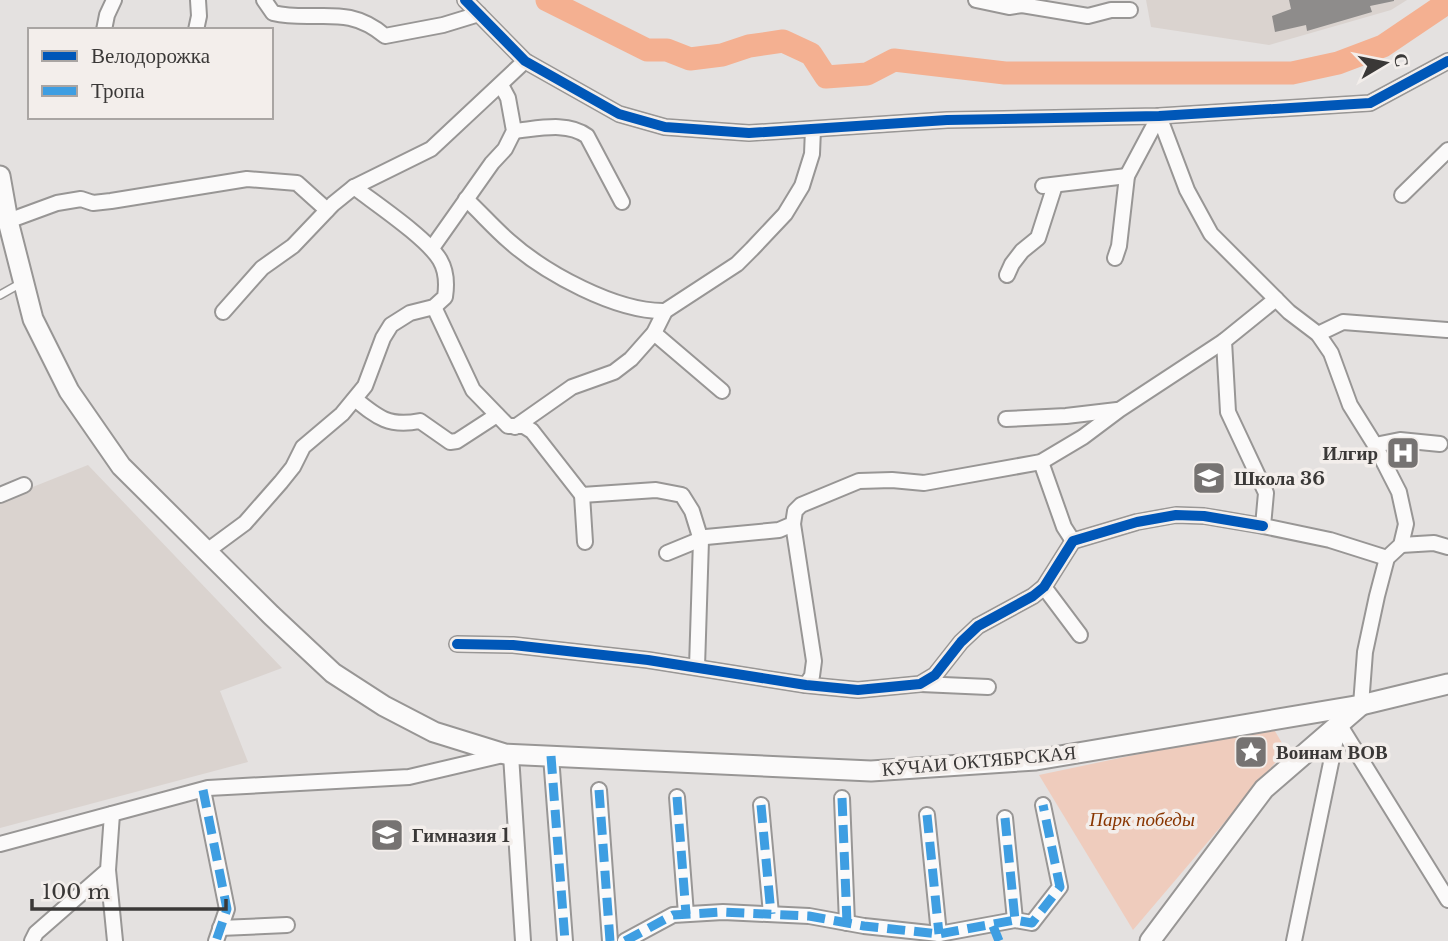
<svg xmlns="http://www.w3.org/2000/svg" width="1448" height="941" viewBox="0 0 1448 941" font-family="'Libre Baskerville',serif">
  <rect width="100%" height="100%" fill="#e4e1e0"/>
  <g fill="#dad3cf">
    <path d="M1146,0h261l-16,10 -122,35 -118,-18z"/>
    <path d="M88,465l194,203 -62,23 28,71 -248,66v-328z"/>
  </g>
  <path fill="#efccbd" d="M1272,726l14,24 -153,180 -94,-155z"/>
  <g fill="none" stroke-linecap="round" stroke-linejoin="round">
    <path stroke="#f4b091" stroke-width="23" d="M547,0l100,50h20l23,9 32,-4 27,-9 34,-5 28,13 15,23 41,-3 27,-14 111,13h287l46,-10 45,-17 65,-44"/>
  </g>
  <path fill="#8e8c8b" d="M1289,0h105v1l-24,5 2,6 -65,19 -1,-6 -31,7 -3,-16 19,-7z"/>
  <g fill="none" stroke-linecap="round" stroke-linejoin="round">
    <defs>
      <path id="lane" d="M0,295l23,-13"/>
      <g id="street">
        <path d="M264,0l9,13c43,10 73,-10 112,23l58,-11 36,-11"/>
        <path d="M465,0l60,61 94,53 46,13 84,6 198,-13 212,-4 211,-13 78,-42"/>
        <path d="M976,0l33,7 13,-2v-5"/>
        <path d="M1022,5l66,11 23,-6h19"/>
        <path d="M104,30l3,-15 7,-15"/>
        <path d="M196,30l3,-14 -1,-16"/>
        <path d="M1159,116l28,74 24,44 78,78 29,22 13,19 19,52 25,40 24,47 7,32 -5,21 -14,13 -10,38 -12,56 -4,53"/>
        <path d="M514,131c23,-2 53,-10 73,5l35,66"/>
        <path d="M1043,186l84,-10"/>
        <path d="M1402,195l46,-45"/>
        <path d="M466,199c15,14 28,29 43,42 36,32 107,71 156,70"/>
        <path d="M8,221l49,-18 24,-4 12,4 18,-2 136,-22 50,4 30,27"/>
        <path d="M432,248l60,-85 13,-14 9,-18 -6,-33 -7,-13"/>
        <path d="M1115,258l4,-12 8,-70 32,-60"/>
        <path d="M1007,275l5,-11 10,-13 16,-13 17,-53"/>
        <path d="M1276,299l-52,42 4,71 38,81 -3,33 67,14 57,18"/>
        <path d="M434,307l39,83 35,36h16l8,5 50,64 74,-5 26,5 10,16 9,29 -4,127"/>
        <path d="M223,312l39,-44 31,-22 40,-42 21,-17 77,-38 94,-88"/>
        <path d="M654,333l68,58"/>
        <path d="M1318,334l25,-12 104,8"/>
        <path d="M355,399c23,19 34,28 65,22l30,21 7,-1 40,-26"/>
        <path d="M1006,419l60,-3 51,-6"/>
        <path d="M515,427l57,-40 42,-15 17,-13 23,-26 11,-22 72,-47 15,-15 33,-35 17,-28 10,-32 1,-25"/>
        <path d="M1375,445l25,-5 40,4"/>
        <path d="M1041,462l23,65 9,14"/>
        <path d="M0,495l24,-10"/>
        <path d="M582,495l3,47"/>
        <path d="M793,524l21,137 -2,15 -6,9"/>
        <path d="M1401,545l33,-2 14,4"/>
        <path d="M207,551l38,-28 36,-41 12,-15 10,-20 39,-33 23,-28 18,-48 8,-13 19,-12 24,-6 11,-10c2,-13 2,-25 -5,-37 -13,-22 -64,-56 -86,-73"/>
        <path d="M667,553l39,-16 73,-7 14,-6 2,-13 6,-6 58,-24 33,-1 32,3 117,-21 42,-25 36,-27 105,-69"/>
        <path d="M1044,587l36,48"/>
        <path d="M457,644l56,1 135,15 158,25 52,5 62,-6 15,-9 26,-33 17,-16 55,-30 11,-9 29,-46 64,-19 39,-7 28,1 59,10"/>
        <path d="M921,684l67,3"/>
        <path d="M1339,724l109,176"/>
        <path d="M511,755l12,186"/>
        <path d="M551,756l14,185"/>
        <path d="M203,790l24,119 -11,32"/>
        <path d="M599,790l11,151"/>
        <path d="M677,797l9,117"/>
        <path d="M842,798l5,125"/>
        <path d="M761,805l10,109"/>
        <path d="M927,815l12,119"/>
        <path d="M1005,818l10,102"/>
        <path d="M0,844l208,-56 201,-11 94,-22"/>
        <path d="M108,870l7,71"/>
        <path d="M220,928l67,-3"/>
        <path d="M32,941l4,-8 72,-63 4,-56"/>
        <path d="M625,941l48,-26 50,-3 86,4 55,10 75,8 76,-14 17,3 28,-36 -17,-82"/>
        <path d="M1294,941l45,-217"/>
      </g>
      <g id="secondary">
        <path d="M0,176l8,45 25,98 36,72 52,75 150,149 62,58 51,33 50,26 71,22 366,17 165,-11 325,-55 87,-21"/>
        <path d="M1150,941l114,-152 96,-83"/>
      </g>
    </defs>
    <use href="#lane" stroke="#989695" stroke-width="10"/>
    <use href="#street" stroke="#989695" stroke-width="18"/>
    <use href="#secondary" stroke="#989695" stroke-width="23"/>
    <use href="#lane" stroke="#fbfafa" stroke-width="7"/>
    <use href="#street" stroke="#fbfafa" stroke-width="14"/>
    <use href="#secondary" stroke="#fbfafa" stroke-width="19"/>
    <g stroke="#3e9ee2" stroke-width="9" stroke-dasharray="18 9" stroke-linecap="butt">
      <path d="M551,756l14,185"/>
      <path d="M203,790l24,119 -11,32"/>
      <path d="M599,790l11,151"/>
      <path d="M677,797l9,117"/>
      <path d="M842,798l5,125"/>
      <path d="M761,805l10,109"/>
      <path d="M927,815l12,119"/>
      <path d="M1005,818l10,102"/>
      <path d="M993,926l6,15"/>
      <path d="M625,941l48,-26 50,-3 86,4 55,10 75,8 76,-14 17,3 28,-36 -17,-82"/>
    </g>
    <defs>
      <g id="cycleway">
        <path d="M465,0l60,61 94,53 46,13 84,6 198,-13 212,-4 211,-13 78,-42"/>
        <path d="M457,644l56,1 135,15 158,25 52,5 62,-6 15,-9 26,-33 17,-16 55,-30 11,-9 29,-46 64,-19 39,-7 28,1 59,10"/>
      </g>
    </defs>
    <use href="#cycleway" stroke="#f3eeeb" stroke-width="15"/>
    <use href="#cycleway" stroke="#0057b8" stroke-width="10"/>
  </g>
  <defs>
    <symbol id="hospital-square" viewBox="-11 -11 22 22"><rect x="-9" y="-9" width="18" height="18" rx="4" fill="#767372" stroke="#f3eeeb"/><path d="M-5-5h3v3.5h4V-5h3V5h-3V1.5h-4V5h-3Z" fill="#fff"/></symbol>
    <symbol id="school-square" viewBox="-11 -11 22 22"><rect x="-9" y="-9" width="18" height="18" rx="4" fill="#767372" stroke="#f3eeeb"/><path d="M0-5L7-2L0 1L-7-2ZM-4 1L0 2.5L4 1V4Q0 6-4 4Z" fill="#fff"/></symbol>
    <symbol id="sight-square" viewBox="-11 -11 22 22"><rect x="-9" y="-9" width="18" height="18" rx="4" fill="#767372" stroke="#f3eeeb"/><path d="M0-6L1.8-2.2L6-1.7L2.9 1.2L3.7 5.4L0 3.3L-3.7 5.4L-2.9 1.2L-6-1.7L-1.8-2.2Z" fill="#fff"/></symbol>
  </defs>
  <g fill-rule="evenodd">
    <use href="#hospital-square" x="1384" y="434" width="38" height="38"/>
    <use href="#school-square" x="1190" y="459" width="38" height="38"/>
    <use href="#sight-square" x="1232" y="733" width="38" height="38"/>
    <use href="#school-square" x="368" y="816" width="38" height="38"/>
  </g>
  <g text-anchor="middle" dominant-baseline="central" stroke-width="7" stroke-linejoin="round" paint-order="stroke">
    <g font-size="19" font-weight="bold" fill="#3a3837" stroke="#f3eeeb" text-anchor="start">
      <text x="1378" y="453" text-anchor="end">Илгир</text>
      <text x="1234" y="478">Школа 36</text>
      <text x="1276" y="752">Воинам ВОВ</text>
      <text x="412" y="835">Гимназия 1</text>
    </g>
    <g font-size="19" fill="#3a3837" stroke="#f3eeeb">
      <text transform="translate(979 761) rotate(-5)">КӮЧАИ ОКТЯБРСКАЯ</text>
    </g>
    <g font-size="19" font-style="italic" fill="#893500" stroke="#f3eeeb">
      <text x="1142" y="819">Парк победы</text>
    </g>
  </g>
  <rect x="28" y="28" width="245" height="91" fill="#f3eeeb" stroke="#a9a5a3" stroke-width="2"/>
  <rect x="42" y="51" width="35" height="10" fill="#0057b8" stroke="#a9a5a3" stroke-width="2"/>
  <text x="91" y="63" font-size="21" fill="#3a3837">Велодорожка</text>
  <rect x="42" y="86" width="35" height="10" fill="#3e9ee2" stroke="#a9a5a3" stroke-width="2"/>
  <text x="91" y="98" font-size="21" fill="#3a3837">Тропа</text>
  <g transform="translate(1385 63) rotate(80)" stroke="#f3eeeb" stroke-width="5" paint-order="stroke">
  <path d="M0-5L12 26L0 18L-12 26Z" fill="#3a3837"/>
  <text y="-10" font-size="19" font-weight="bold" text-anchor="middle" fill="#3a3837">С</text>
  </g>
  <path d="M32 899v10h194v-10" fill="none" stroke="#3a3837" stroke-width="3.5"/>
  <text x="42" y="899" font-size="21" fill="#3a3837" stroke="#f3eeeb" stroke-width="5" paint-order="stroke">100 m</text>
</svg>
